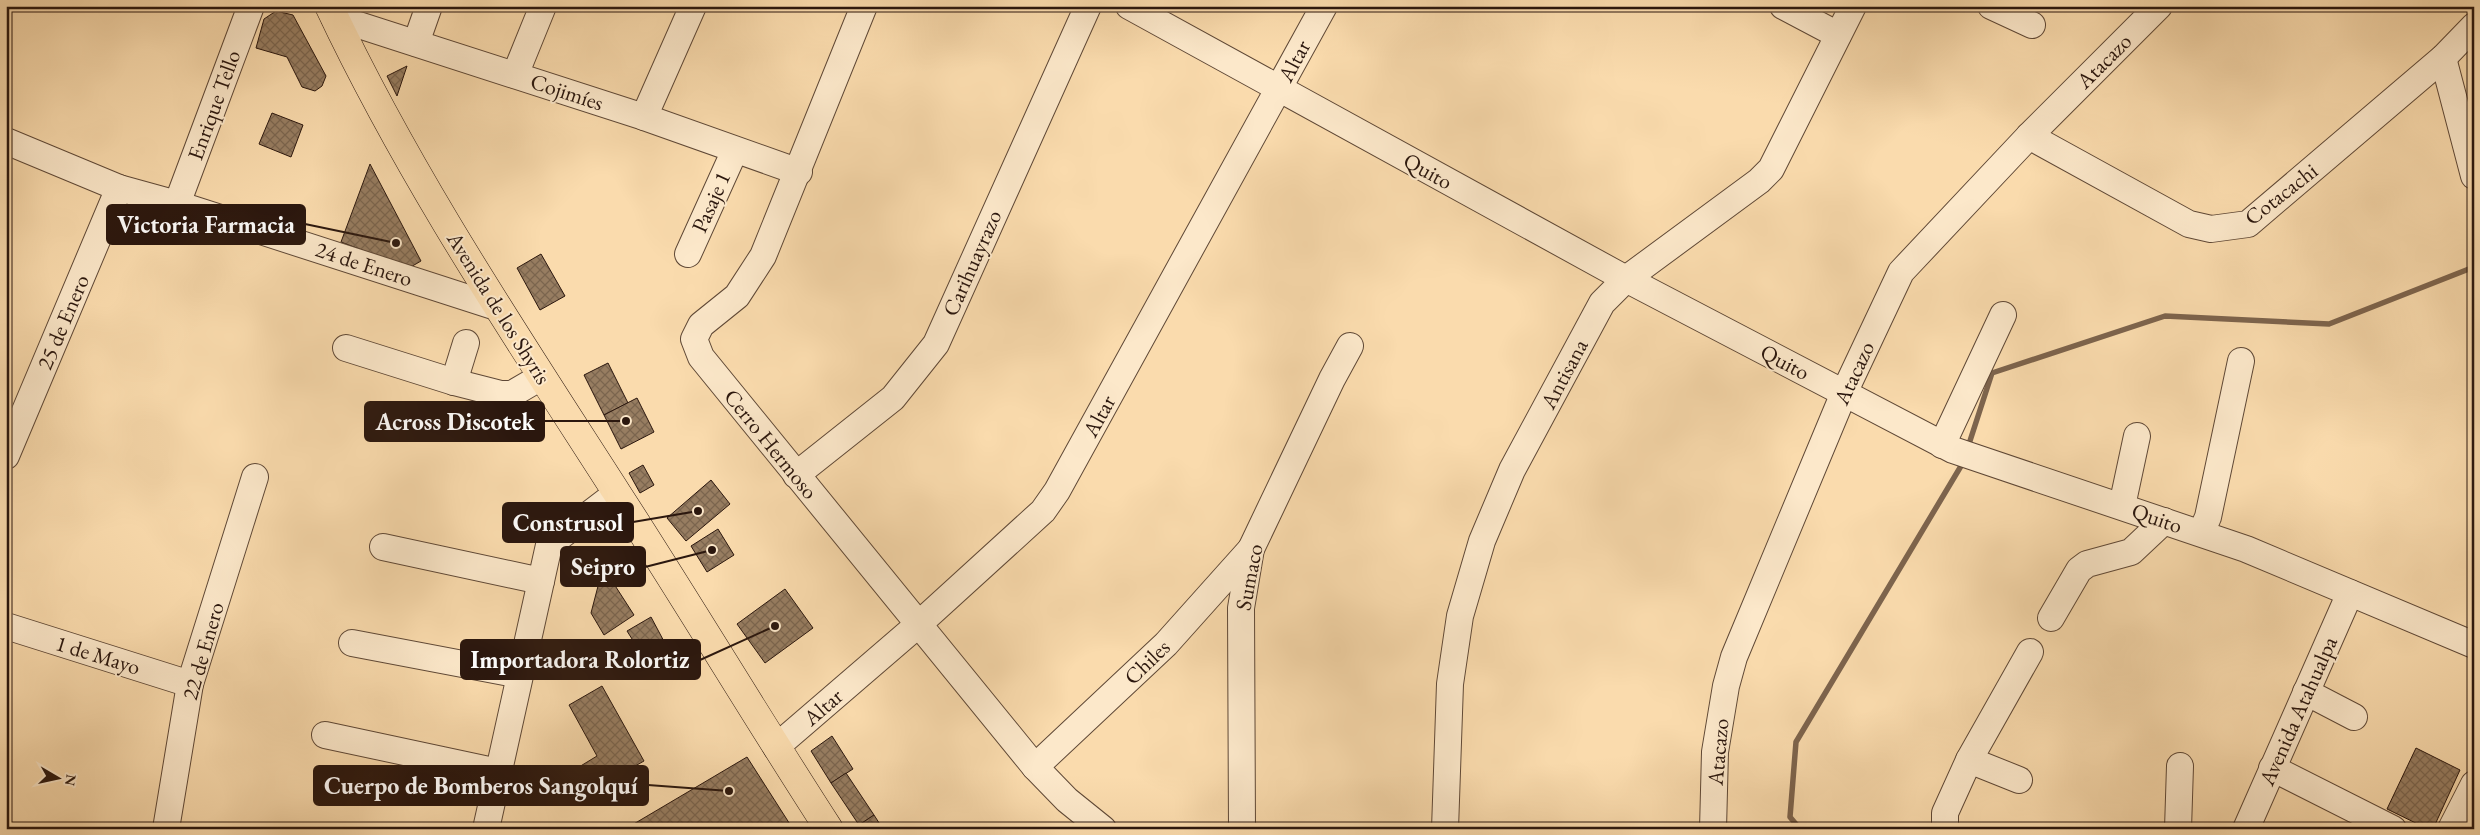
<svg xmlns="http://www.w3.org/2000/svg" width="2480" height="835" viewBox="0 0 2480 835" font-family="'EB Garamond',serif">
  <defs>
    <pattern id="building-cross-hatch" width="8" height="8" patternUnits="userSpaceOnUse" patternTransform="scale(1.25)"><rect width="8" height="8" fill="#977d61"/><path d="M0 0l8 8M0 8l8-8" fill="none" stroke="#7b654e"/></pattern>
  </defs>
  <rect width="100%" height="100%" fill="#fadbad"/>
  <filter id="stains"><feTurbulence type="fractalNoise" baseFrequency=".004" numOctaves="4"/><feColorMatrix values="0 0 0 0 .2 0 0 0 0 .09 0 0 0 0 .02 0 0 0 .5 -.17"/></filter>
  <radialGradient id="worn" r=".72"><stop offset=".6" stop-color="#630" stop-opacity="0"/><stop offset="1" stop-color="#630" stop-opacity=".3"/></radialGradient>
  <g fill="none" stroke-linecap="round" stroke-linejoin="round">
    <g stroke="#7d644d" stroke-width="5.5">
      <path d="M1968,447l24,-74 173,-57 164,8 145,-57"/>
      <path d="M1800,829l-10,-12 6,-75 168,-281"/>
    </g>
  </g>
  <g fill="url(#building-cross-hatch)" stroke="#2b170e">
    <path d="M276,11l17,4 33,61 -4,10 -7,5 -13,-4 -15,-30 -31,-9 8,-29z"/>
    <path d="M407,66l-10,30 -10,-20z"/>
    <path d="M272,113l31,12 -12,32 -32,-13z"/>
    <path d="M370,164l51,97 -12,7 -68,-26z"/>
    <path d="M541,254l24,42 -25,14 -23,-42z"/>
    <path d="M608,363l20,40 -24,12 -20,-40z"/>
    <path d="M637,398l17,34 -33,17 -17,-34z"/>
    <path d="M643,465l11,20 -14,8 -11,-20z"/>
    <path d="M711,480l19,24 -44,37 -19,-23z"/>
    <path d="M718,529l16,26 -27,17 -16,-26z"/>
    <path d="M603,567l31,48 -30,20 -13,-22z"/>
    <path d="M785,589l28,39 -48,35 -28,-39z"/>
    <path d="M651,617l16,30 -21,14 -19,-30z"/>
    <path d="M602,686l42,75 -57,32 -13,-23 23,-14 -28,-51z"/>
    <path d="M832,736l21,33 -22,14 -20,-32z"/>
    <path d="M2416,748l44,22 -27,59h-5l-41,-20z"/>
    <path d="M747,757l46,72h-159l-2,-4z"/>
    <path d="M846,773l28,42 -15,10 -28,-42z"/>
    <path d="M874,815l9,14h-21l-3,-4z"/>
  </g>
  <g fill="none" stroke-linecap="round" stroke-linejoin="round">
    <defs>
      <g id="minor">
        <path d="M864,6l-101,250 -26,40 -36,29 -7,14 7,18 334,410 32,33 36,29"/>
        <path d="M1129,6l497,273 327,171 293,99 228,96"/>
        <path d="M1783,6l55,29"/>
        <path d="M1991,6l41,19"/>
        <path d="M334,17l310,100 155,55"/>
        <path d="M416,43l13,-37"/>
        <path d="M2443,58l31,118"/>
        <path d="M515,75l28,-69"/>
        <path d="M644,117l49,-111"/>
        <path d="M2029,136l160,88 22,5 37,-5 195,-166 31,-32"/>
        <path d="M6,141l113,47 58,16 319,103"/>
        <path d="M177,204l74,-198"/>
        <path d="M688,254l47,-104"/>
        <path d="M346,348l108,34 47,12h11l29,-17"/>
        <path d="M454,382l12,-39"/>
        <path d="M1942,445l61,-130"/>
        <path d="M6,456l113,-268"/>
        <path d="M796,475l97,-77 43,-54 152,-338"/>
        <path d="M2122,506l15,-70"/>
        <path d="M2201,533l7,-16 33,-156"/>
        <path d="M383,547l158,34"/>
        <path d="M2051,618l28,-48 8,-6 44,-12 33,-31"/>
        <path d="M6,626l184,58"/>
        <path d="M352,643l168,32"/>
        <path d="M2306,692l48,25"/>
        <path d="M325,735l173,37"/>
        <path d="M776,747l144,-124 123,-112 14,-20 267,-485"/>
        <path d="M1969,760l50,20"/>
        <path d="M1035,767l131,-123 85,-95"/>
        <path d="M2272,768l121,61"/>
        <path d="M166,829l24,-145 65,-207"/>
        <path d="M486,829l63,-284 68,-52"/>
        <path d="M1242,829l-1,-221 10,-59 81,-170 18,-33"/>
        <path d="M1445,829l5,-145 10,-68 22,-75 30,-71 90,-167 24,-24 133,-98 12,-12 82,-163"/>
        <path d="M1713,829l2,-77 11,-66 8,-29 110,-264 57,-121 128,-136 130,-130"/>
        <path d="M1945,829v-16l24,-53 61,-108"/>
        <path d="M2178,829l2,-63"/>
        <path d="M2246,829l104,-236"/>
        <path d="M2451,829l23,-45"/>
      </g>
      <path id="major" d="M329,6c81,172 186,328 288,487 72,111 140,225 212,336"/>
    </defs>
    <use href="#minor" stroke="#5f4836" stroke-width="28"/>
    <use href="#major" stroke="#2b170e" stroke-width="29"/>
    <use href="#minor" stroke="#fce8ca" stroke-width="26"/>
    <use href="#major" stroke="#fadbad" stroke-width="28"/>
  </g>
  <g text-anchor="middle" dominant-baseline="central" stroke-width="4" stroke-linejoin="round" paint-order="stroke">
    <g font-size="22" fill="#2b170e" stroke="#fce8ca">
      <text transform="translate(1294 61) rotate(-62)">Altar</text>
      <text transform="translate(2104 61) rotate(-45)">Atacazo</text>
      <text transform="translate(567 92) rotate(18)">Cojimíes</text>
      <text transform="translate(214 105) rotate(-70)">Enrique Tello</text>
      <text transform="translate(1428 171) rotate(29)">Quito</text>
      <text transform="translate(2281 194) rotate(-38)">Cotacachi</text>
      <text transform="translate(711 202) rotate(-66)">Pasaje 1</text>
      <text transform="translate(972 263) rotate(-66)">Carihuayrazo</text>
      <text transform="translate(364 264) rotate(18)">24 de Enero</text>
      <text transform="translate(499 308) rotate(58)">Avenida de los Shyris</text>
      <text transform="translate(63 322) rotate(-67)">25 de Enero</text>
      <text transform="translate(1785 362) rotate(28)">Quito</text>
      <text transform="translate(1854 373) rotate(-65)">Atacazo</text>
      <text transform="translate(1564 374) rotate(-62)">Antisana</text>
      <text transform="translate(1099 416) rotate(-61)">Altar</text>
      <text transform="translate(771 444) rotate(51)">Cerro Hermoso</text>
      <text transform="translate(2157 518) rotate(19)">Quito</text>
      <text transform="translate(1249 577) rotate(-79)">Sumaco</text>
      <text transform="translate(203 651) rotate(-74)">22 de Enero</text>
      <text transform="translate(98 655) rotate(17)">1 de Mayo</text>
      <text transform="translate(1147 662) rotate(-44)">Chiles</text>
      <text transform="translate(823 707) rotate(-41)">Altar</text>
      <text transform="translate(2298 711) rotate(-66)">Avenida Atahualpa</text>
      <text transform="translate(1718 752) rotate(-85)">Atacazo</text>
    </g>
  </g>
  <path fill="none" stroke="#2b170e" stroke-width="2" d="M396 243L305 224M626 421L544 421M698 511L633 522M712 550L645 567M775 626L700 660M729 791L648 785"/>
  <g fill="#2b170e" stroke="#fce8ca" stroke-width="2">
    <circle cx="396" cy="243" r="5"/>
    <circle cx="626" cy="421" r="5"/>
    <circle cx="698" cy="511" r="5"/>
    <circle cx="712" cy="550" r="5"/>
    <circle cx="775" cy="626" r="5"/>
    <circle cx="729" cy="791" r="5"/>
  </g>
  <g fill="#2b170e" stroke="#2b170e" stroke-width="2">
    <rect x="107" y="205" width="198" height="39" rx="5"/>
    <rect x="365" y="402" width="179" height="39" rx="5"/>
    <rect x="503" y="503" width="130" height="39" rx="5"/>
    <rect x="561" y="547" width="84" height="39" rx="5"/>
    <rect x="461" y="640" width="239" height="39" rx="5"/>
    <rect x="314" y="766" width="334" height="39" rx="5"/>
  </g>
  <g font-size="24" text-anchor="middle" font-weight="bold" fill="#fff">
    <text x="206" y="233">Victoria Farmacia</text>
    <text x="455" y="430">Across Discotek</text>
    <text x="568" y="531">Construsol</text>
    <text x="603" y="575">Seipro</text>
    <text x="580" y="668">Importadora Rolortiz</text>
    <text x="481" y="794">Cuerpo de Bomberos Sangolquí</text>
  </g>
  <rect width="2480" height="835" fill="none" stroke="#fadbad" stroke-width="25"/>
  <rect x="8" y="8" width="2465" height="820" fill="none" stroke="#2b170e" stroke-width="2.5"/>
  <rect x="12" y="12" width="2455" height="810" fill="none" stroke="#2b170e"/>
  <g transform="translate(58 778) rotate(99)" stroke="#fce8ca" stroke-width="4" paint-order="stroke">
  <path d="M0-4L9 19L0 12L-9 19Z" fill="#2b170e"/>
  <text y="-8" font-size="14" font-weight="bold" text-anchor="middle" fill="#2b170e">N</text>
  </g>
  <rect width="100%" height="100%" filter="url(#stains)"/>
  <rect width="100%" height="100%" fill="url(#worn)"/>
</svg>
